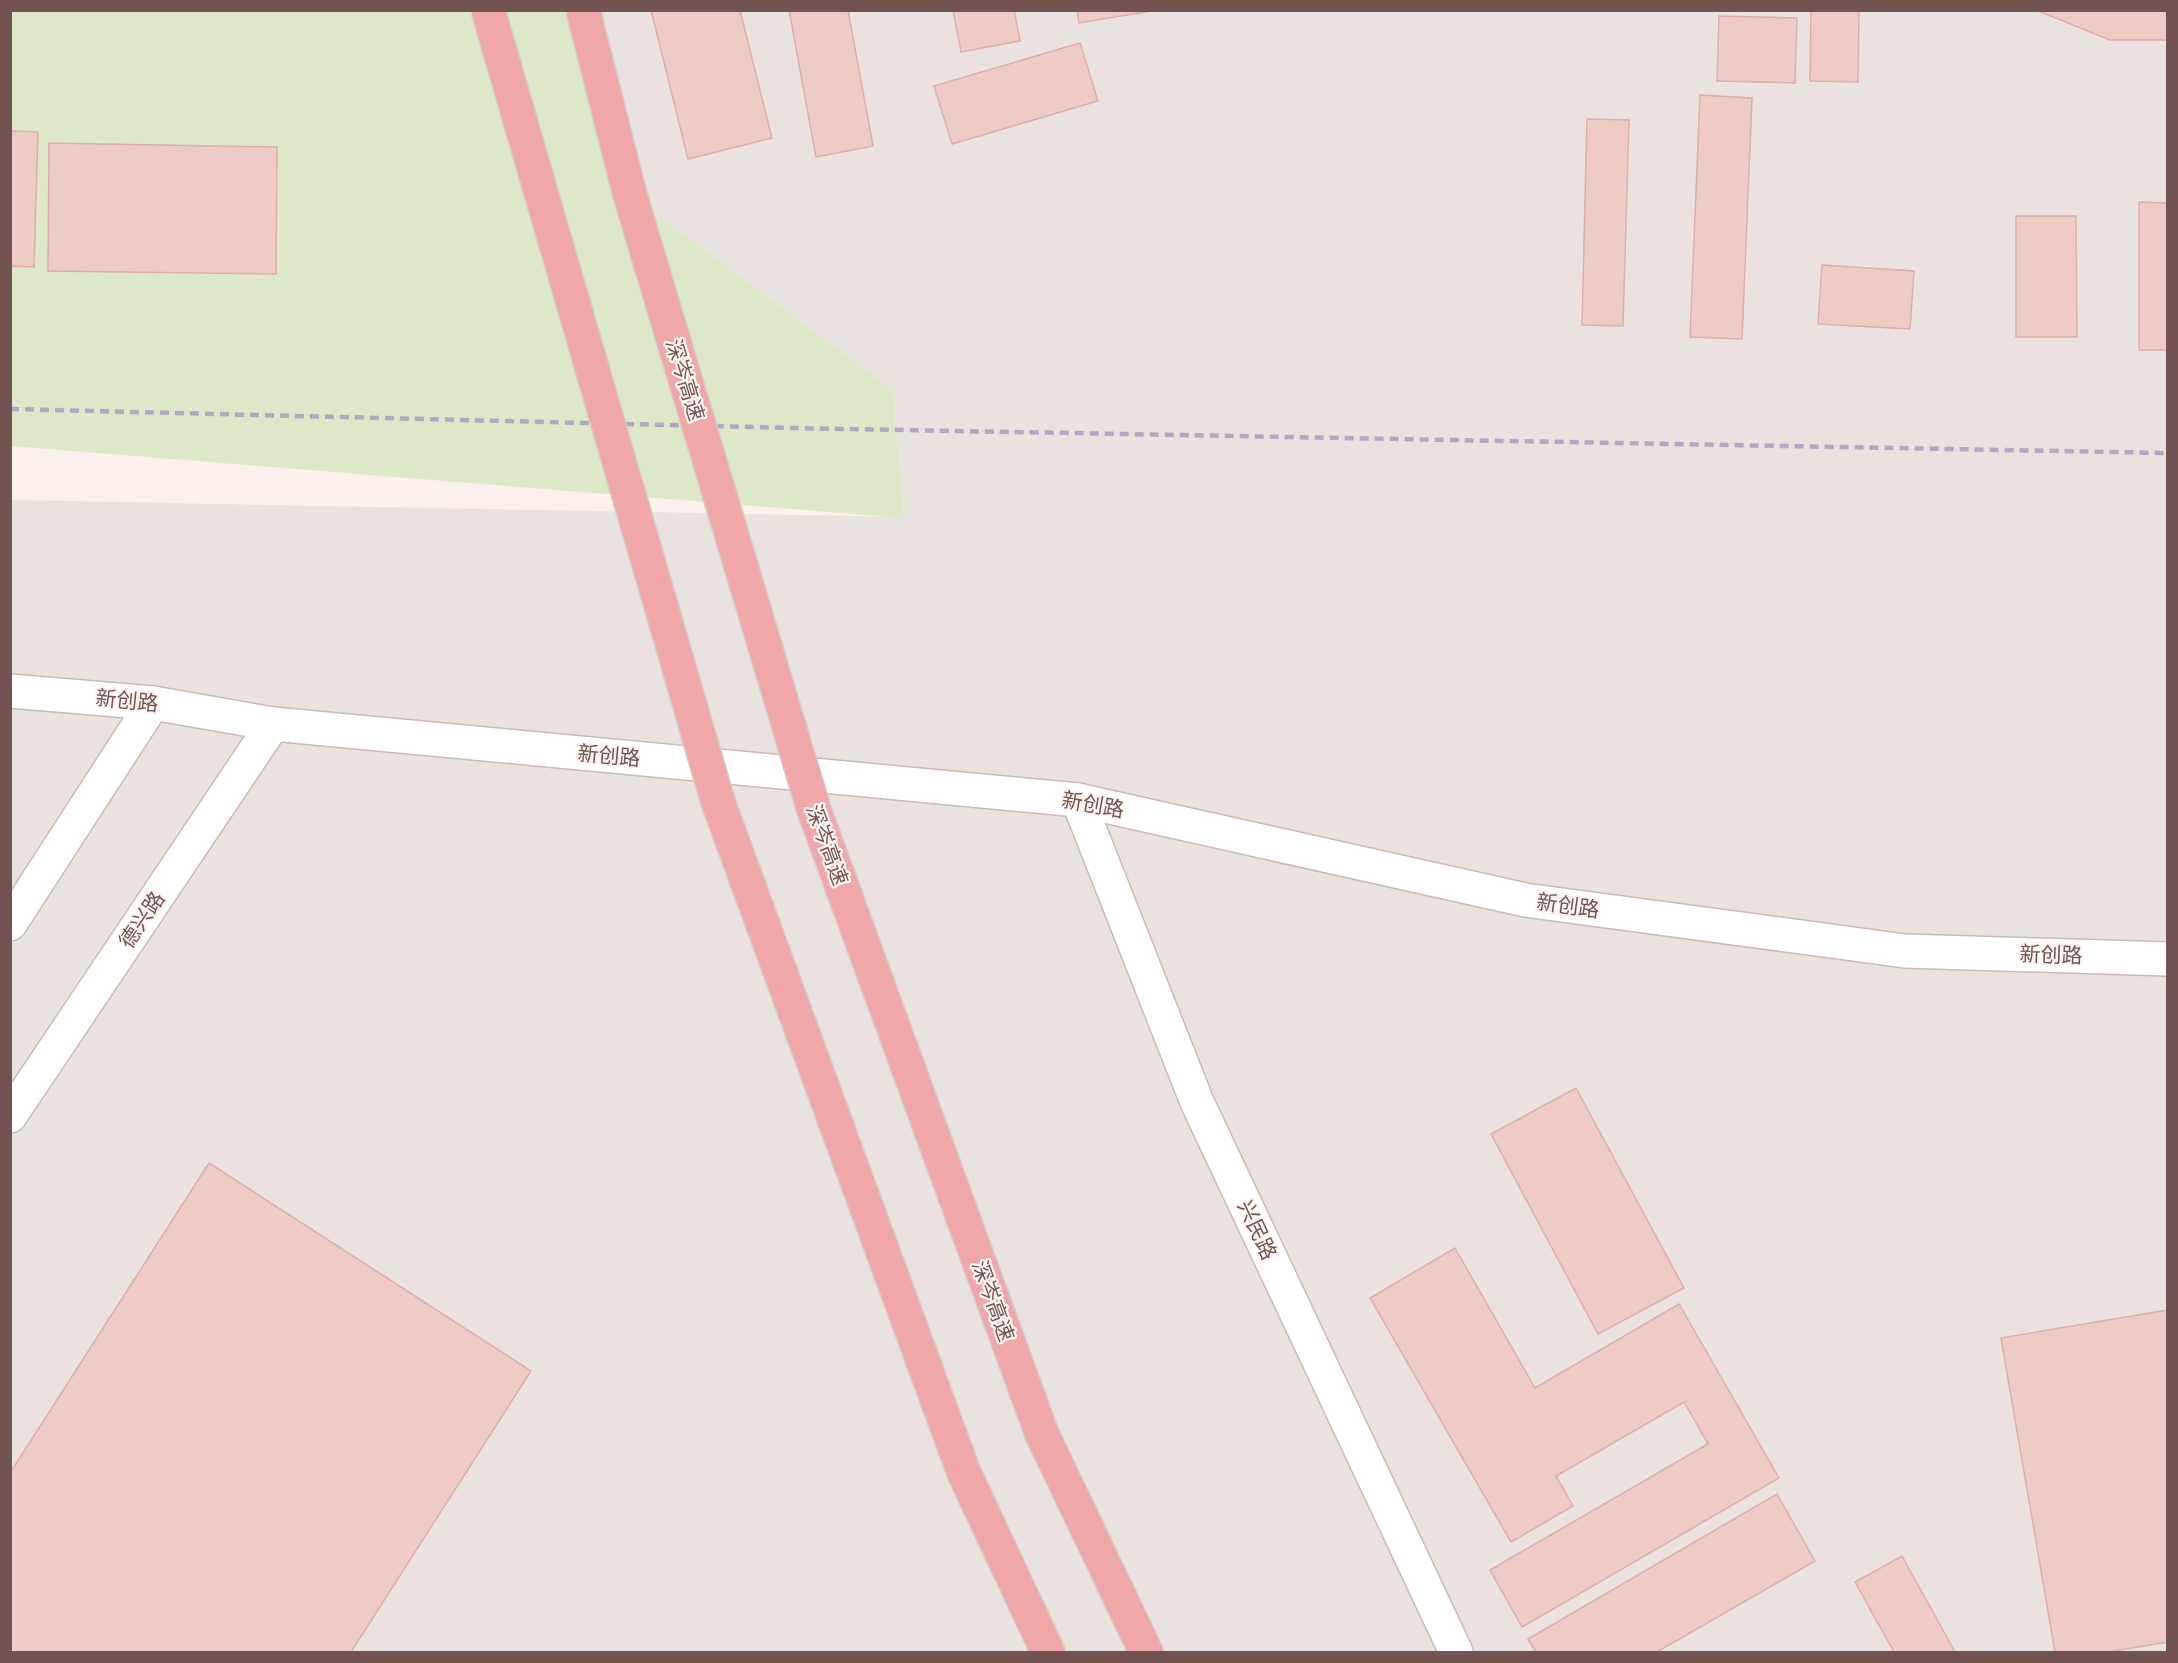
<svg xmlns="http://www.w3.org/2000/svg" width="2178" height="1663" viewBox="0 0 2178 1663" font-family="Karla,'Noto Sans SC',sans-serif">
  <rect width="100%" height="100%" fill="#fbf0ea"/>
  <path fill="#eae2df" d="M583,11h1584v1641h-2156v-1152l893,17 -11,-127 -263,-195z"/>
  <path fill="#dde8c9" d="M10,11h573l47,184 263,195 11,128 -893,-72z"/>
  <g fill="#eecbc4" stroke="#dfaea6" stroke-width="1.5">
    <path d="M651,10h89l32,128 -84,21z"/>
    <path d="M789,10h59l25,136 -57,11z"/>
    <path d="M953,10h61l6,31 -59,11z"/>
    <path d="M1077,10h74v1l-72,12z"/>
    <path d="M1811,10h48l-1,72 -48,-1z"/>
    <path d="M2036,10h132v30h-58z"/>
    <path d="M1719,16l78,2 -2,65 -78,-2z"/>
    <path d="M1080,43l18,58 -146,43 -18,-58z"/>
    <path d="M1700,95l52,3 -10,241 -52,-2z"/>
    <path d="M1587,119l42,1 -6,206 -41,-1z"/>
    <path d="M10,131l28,1 -4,135 -24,-1z"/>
    <path d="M49,143l228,4 -1,127 -228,-3z"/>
    <path d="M2139,202l29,1v147h-29z"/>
    <path d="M2016,216h60l1,121h-61z"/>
    <path d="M1822,265l92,6 -4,58 -92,-5z"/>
    <path d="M1576,1088l108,200 -86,46 -107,-200z"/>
    <path d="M209,1163l322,208 -180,281h-341v-179z"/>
    <path d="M1455,1248l80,140 144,-84 100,174 -257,149 -32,-57 218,-126 -24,-42 -128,74 17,30 -62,36 -141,-244z"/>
    <path d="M2168,1310v332l-61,10h-52l-54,-314z"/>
    <path d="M1777,1494l38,67 -158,91h-121l-8,-13z"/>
    <path d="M1902,1556l53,96h-61l-39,-70z"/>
  </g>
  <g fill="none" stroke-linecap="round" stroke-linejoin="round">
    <defs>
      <path id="minor" d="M1078,800l119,302 259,550"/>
      <g id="tertiary">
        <path d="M10,691l143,12 120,21 805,76 447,100 380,51 263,8"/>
        <path d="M10,924l143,-221"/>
        <path d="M10,1116l263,-392"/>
      </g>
      <g id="motorway">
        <path d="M1042,1434l104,218"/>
        <path d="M964,1473l84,179"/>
      </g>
    </defs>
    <use href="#minor" stroke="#ceb9b3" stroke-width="36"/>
    <use href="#tertiary" stroke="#ceb9b3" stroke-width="36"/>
    <use href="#motorway" stroke="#d5cbca" stroke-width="36"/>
    <use href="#minor" stroke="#fff" stroke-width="33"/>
    <use href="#tertiary" stroke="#fff" stroke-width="33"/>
    <use href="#motorway" stroke="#efa8a7" stroke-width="33"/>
    <path stroke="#b1a8c4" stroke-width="4.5" stroke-dasharray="9 6" stroke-linecap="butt" d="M10,409l783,19 1375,25"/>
    <defs>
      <g id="motorway-bridge">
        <path d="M488,10l230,792 246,671"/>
        <path d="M583,10l47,185 184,615 228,624"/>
      </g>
    </defs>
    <use href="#motorway-bridge" stroke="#d5cbca" stroke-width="36" stroke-linecap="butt"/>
    <use href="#motorway-bridge" stroke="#efa8a7" stroke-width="33"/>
  </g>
  <g text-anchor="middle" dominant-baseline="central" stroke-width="4.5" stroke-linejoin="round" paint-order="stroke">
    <g font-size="21" fill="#73534f" stroke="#fef5f0">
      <text transform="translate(685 380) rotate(73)">深岑高速</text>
      <text transform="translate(127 701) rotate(6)">新创路</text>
      <text transform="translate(609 756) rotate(5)">新创路</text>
      <text transform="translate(1093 805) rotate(10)">新创路</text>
      <text transform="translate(827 845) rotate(70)">深岑高速</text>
      <text transform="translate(1568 906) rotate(8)">新创路</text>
      <text transform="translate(142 920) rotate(-56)">德兴路</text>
      <text transform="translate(2051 955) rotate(2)">新创路</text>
      <text transform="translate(1257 1230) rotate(65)">兴民路</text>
      <text transform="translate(993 1301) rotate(70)">深岑高速</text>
    </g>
  </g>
  <rect width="2178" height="1663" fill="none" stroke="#73534f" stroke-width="24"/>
</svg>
